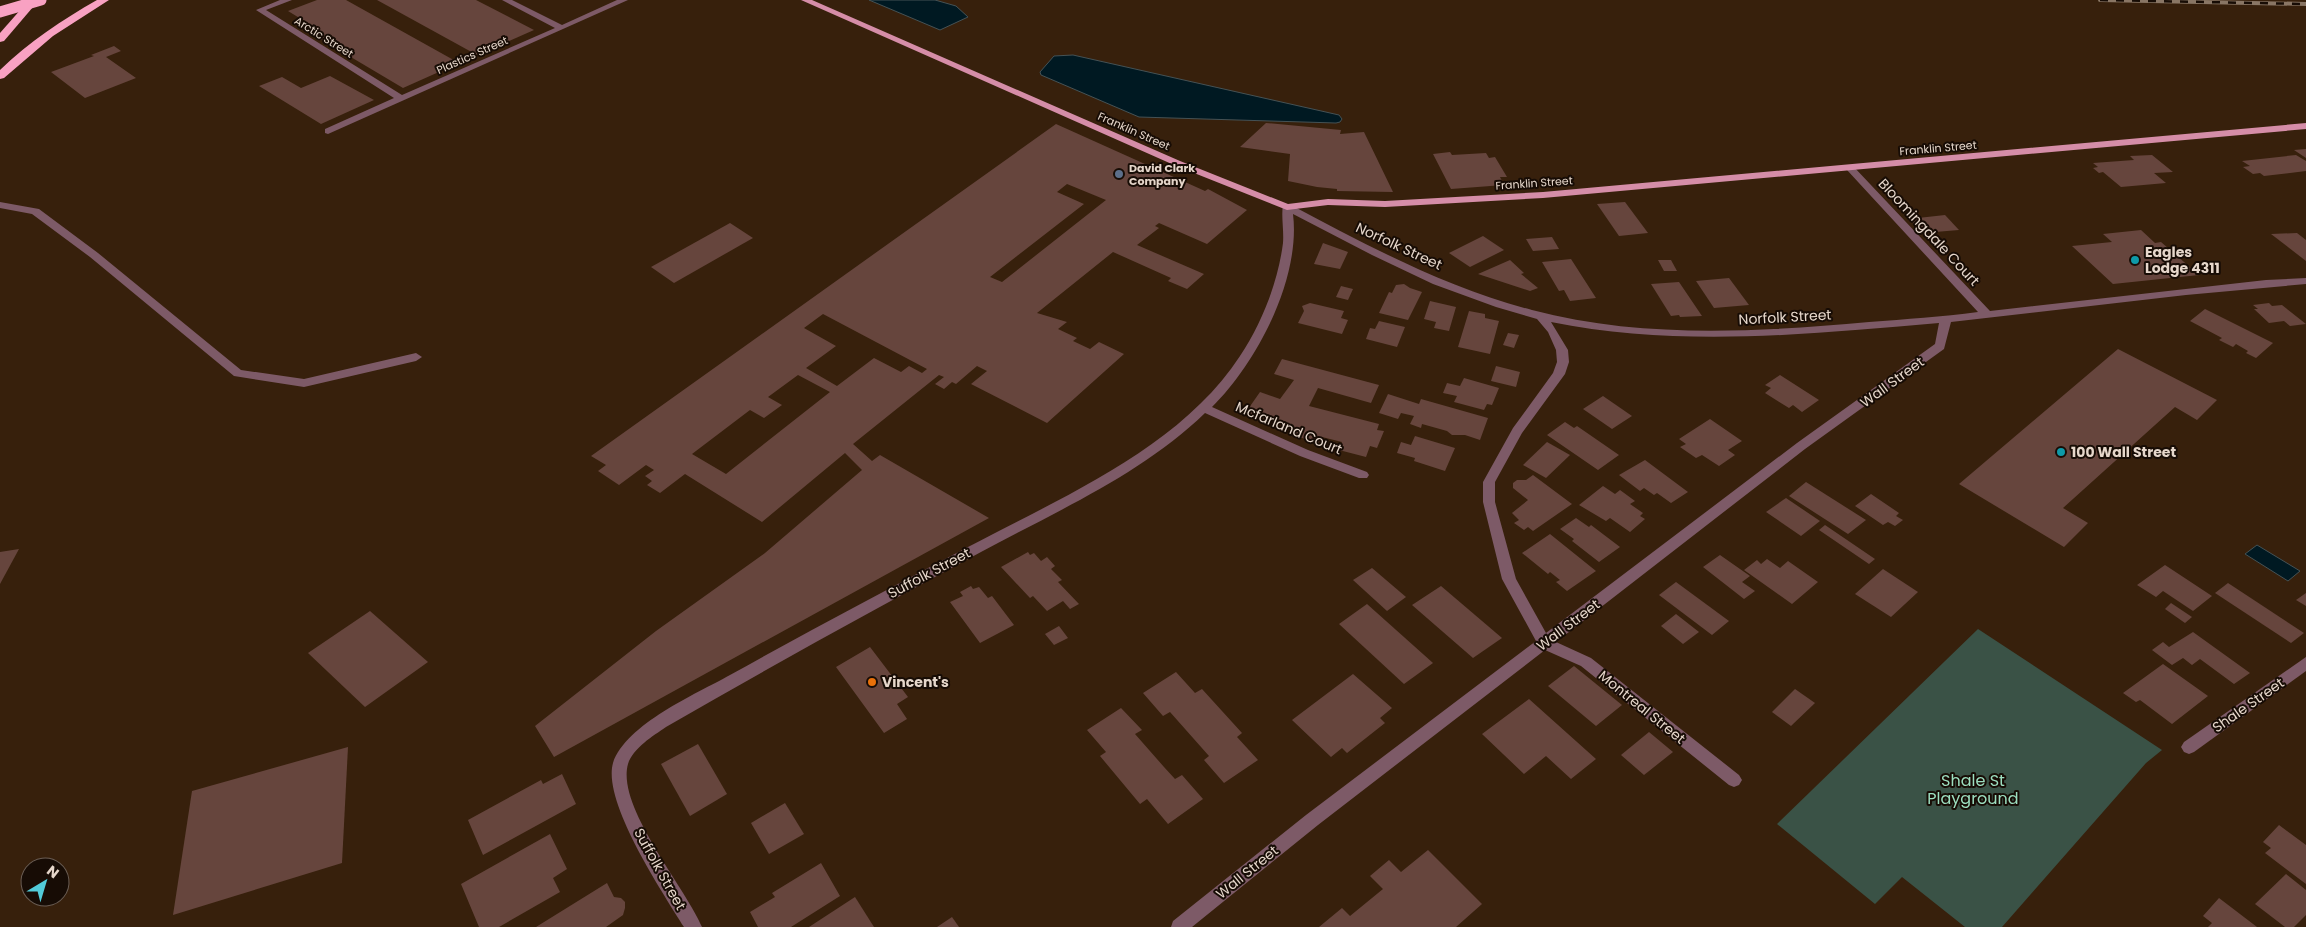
<svg xmlns="http://www.w3.org/2000/svg" width="2306" height="927" viewBox="0 0 2306 927" font-family="Poppins,sans-serif">
  <rect width="100%" height="100%" fill="#37200c"/>
  <path fill="#3a5246" d="M1978,629l184,121 -16,13 -144,164h-37l-63,-50 -27,27 -98,-80z"/>
  <g fill="#001922" stroke="#455255">
    <path d="M869,0h66l21,6 12,11 -28,13z"/>
    <path d="M1073,55l266,60 3,4 -2,3 -4,1 -197,-6 -98,-42 -1,-3 14,-16z"/>
    <path d="M2257,545l43,26 -12,10 -43,-27z"/>
  </g>
  <g fill="#66453d" fill-rule="evenodd">
    <path d="M317,0h29l113,63 -56,25 -101,-60 9,-3 -23,-14z"/>
    <path d="M377,0h99l58,30 -57,25z"/>
    <path d="M114,46l7,5 -15,6 30,21 -51,20 -34,-26 43,-16 -3,-1z"/>
    <path d="M330,76l44,24 -53,24 -62,-38 23,-9 19,11z"/>
    <path d="M1266,123l75,7 -1,4 24,-2 29,60 -56,-1v-2l-20,-2 -29,-6 2,-27 -50,-7z"/>
    <path d="M1056,124l149,67 3,-2 39,21 -40,34 -48,-21 -4,3 4,2 -22,17 67,29 -17,15 -19,-8 3,-3 -58,-26 -76,61 30,9 -9,7 19,9 -4,3 17,8 9,-7 25,12 -77,69 -76,-39 16,-13 -10,-5 -21,18 -4,-2 -8,7 -9,-5 9,-7 -5,-2 -86,69 19,17 8,-6 109,63 -435,239 -19,-31 121,-95 109,-78 97,-83 -17,-17 -83,69 -77,-48 -25,19 -13,-8 5,-4 -7,-5 9,-6 -8,-5 -27,20 -21,-14 8,-6 -15,-9zM1067,184l39,16 -104,82 -12,-5 94,-73 -27,-12zM823,314l104,55 -5,4 -13,-7 -8,6 -27,-14 -37,28 -31,-18 30,-22 -32,-18zM798,375l32,17 -104,82 -34,-20 58,-44 14,8 18,-13 -14,-8z"/>
    <path d="M2306,149v9l-12,-8z"/>
    <path d="M1450,152l2,3 34,-2 3,5 6,-1 12,20h-7l4,8 -53,4 -18,-35z"/>
    <path d="M2152,155l21,17 -19,1 12,10 -45,4 -18,-15 -4,1 -6,-5 5,-1 -5,-4 41,-3 -4,-4z"/>
    <path d="M2296,155l10,6v10l-42,5 -4,-3 -7,1 -10,-7 7,-1 -8,-5z"/>
    <path d="M1625,202l23,31 -29,3 -22,-32z"/>
    <path d="M1945,215l14,15 -36,3 -14,-14z"/>
    <path d="M730,223l23,15 -79,45 -23,-16z"/>
    <path d="M2141,230l14,13 6,-1 38,33 -86,9 -41,-38 40,-4 -9,-8z"/>
    <path d="M2297,233l9,7v21l-35,-27z"/>
    <path d="M1483,236l21,14 -34,17 -21,-14z"/>
    <path d="M1552,237l7,12 -26,2 -7,-12z"/>
    <path d="M1323,243l25,9 -8,17 -26,-5z"/>
    <path d="M1571,259l25,39 -26,3 -6,-11 -5,1 -17,-29z"/>
    <path d="M1510,260l14,13 -3,1 17,14 -8,3 -52,-17z"/>
    <path d="M1658,260h13l6,11h-13z"/>
    <path d="M1729,278l20,27 -35,3 -18,-27z"/>
    <path d="M1679,282l23,34 -22,1 -1,-2 -8,1 -20,-32z"/>
    <path d="M1404,284l6,4 12,4 -14,28 -29,-7 10,-21 3,1 4,-8z"/>
    <path d="M1341,286l12,3 -5,11 -12,-3z"/>
    <path d="M1430,301l26,6 -7,24 -15,-3 2,-6 -12,-3z"/>
    <path d="M1310,303l34,8 -3,7 7,2 -6,14 -44,-11 6,-12 -2,-5z"/>
    <path d="M2269,303l3,3 10,-1 24,19 -16,2 -6,-5 -15,2 -15,-14h4l-5,-4z"/>
    <path d="M2205,309l68,34 -17,15 -10,-5 2,-2 -12,-7 -3,3 -14,-7 3,-2 -32,-17z"/>
    <path d="M1469,311l16,3v4l14,3 -9,33 -32,-7z"/>
    <path d="M1379,321l26,6 -8,20 -31,-8 4,-11 5,1z"/>
    <path d="M1508,333l11,2 -5,13 -11,-3z"/>
    <path d="M2118,349l99,51 -20,20 -22,-13 -112,101 25,15 -24,24 -105,-63z"/>
    <path d="M1282,359l97,26 -8,18 -53,-15 -9,18 70,18 -2,6 7,1 -7,17 -7,-2 -4,11 -27,-7 3,-8 -20,-5 -4,7 -29,-11 2,-5 -45,-16 14,-20 20,7 14,-19 -20,-6z"/>
    <path d="M1496,366l24,6 -4,15 -25,-6z"/>
    <path d="M1780,375l39,25 -17,12 -9,-7 -4,3 -24,-15 6,-5 -6,-3z"/>
    <path d="M1464,378l35,10 -7,17 -5,-1 -3,6 -30,-8 3,-6 -14,-3 4,-10 13,3z"/>
    <path d="M1388,394l31,10 2,-5 67,19 -8,22 -15,-5h-13l-5,-4 -25,-7 -1,4 -11,-4 4,-8 -13,-3 -3,6 -19,-6z"/>
    <path d="M1603,396l29,20 -20,13 -29,-20z"/>
    <path d="M1710,419l32,22 -14,9 7,5 -16,11 -17,-11 -6,3 -16,-11 6,-3 -7,-5z"/>
    <path d="M1565,422l9,6 3,-2 42,29 -21,15 -51,-35z"/>
    <path d="M1415,436l40,12 -10,23 -31,-10 1,-3 -18,-5 4,-11 10,3z"/>
    <path d="M1547,442l23,13 -24,23 -23,-13z"/>
    <path d="M1645,460l43,32 -17,11 -14,-10 -3,2 -10,-7 -4,3 -21,-16z"/>
    <path d="M1533,475l39,29 -39,27 -5,-4 -4,3 -10,-7 5,-3 -7,-7 16,-13 -15,-12v-5l4,-3h9z"/>
    <path d="M1806,482l60,38 -18,14 -59,-38z"/>
    <path d="M1603,486l12,8 5,-4 15,11 -5,3 13,9 -3,3 5,3 -15,13 -20,-14 -4,3 -27,-16z"/>
    <path d="M1871,494l28,19 -3,3 7,4 -8,6 -7,-4 -5,3 -28,-19z"/>
    <path d="M1786,498l34,23 -19,15 -35,-24z"/>
    <path d="M1576,518l13,9 2,-2 29,22 -21,15 -27,-21 2,-2 -14,-10z"/>
    <path d="M1825,525l50,34 -6,5 -50,-34z"/>
    <path d="M1550,534l46,37 -29,20 -11,-9 4,-2 -10,-8 -2,2 -26,-21z"/>
    <path d="M19,549l-19,35v-32z"/>
    <path d="M1028,552l2,3 4,-2 7,8 6,-4 8,9 -4,3 11,11 -4,2 21,22 -9,5 -7,-8 -16,10 -14,-15 -3,2 -29,-31z"/>
    <path d="M1720,555l30,21 -8,6 13,9 -11,8 -41,-32z"/>
    <path d="M1767,559l13,9 8,-7 30,21 -26,22 -48,-34 13,-10 4,4z"/>
    <path d="M2165,565l47,31 -19,15 -30,-20 -7,6 -19,-12z"/>
    <path d="M1372,568l34,29 -19,14 -34,-31z"/>
    <path d="M1883,569l35,23 -27,25 -36,-23z"/>
    <path d="M1676,582l53,39 -17,14 -53,-40z"/>
    <path d="M2228,583l76,50 -13,10 -76,-50z"/>
    <path d="M971,586l2,3 6,-2 9,11 4,-2 22,29 -34,18 -30,-41 13,-6 -3,-4z"/>
    <path d="M1441,586l61,52 -29,20 -61,-53z"/>
    <path d="M2306,593v13l-10,-6z"/>
    <path d="M2171,603l21,14 -7,6 -20,-14z"/>
    <path d="M1367,604l66,59 -29,21 -65,-60z"/>
    <path d="M370,611l58,51 -63,45 -57,-54z"/>
    <path d="M1676,614l23,18 -16,12 -22,-18z"/>
    <path d="M1059,626l9,12 -14,7 -9,-11z"/>
    <path d="M2193,632l57,41 -16,11 -34,-25 -8,6 -9,-7 -11,7 -20,-15 11,-8 6,5z"/>
    <path d="M870,647l38,50 -11,7 10,15 -23,14 -48,-66z"/>
    <path d="M2163,664l45,32 -36,28 -32,-24 -4,2 -13,-9z"/>
    <path d="M1574,666l48,39 -26,21 -48,-40z"/>
    <path d="M1176,672l19,21 7,-4 40,44 -5,4 21,23 -34,23 -20,-23 5,-4 -39,-44 -7,4 -20,-23z"/>
    <path d="M1353,674l39,34 -12,10 5,5 -38,30 -5,-5 -11,9 -39,-37z"/>
    <path d="M1795,689l20,14 -24,23 -19,-14z"/>
    <path d="M1529,699l67,60 -25,20 -25,-23 -22,18 -42,-40z"/>
    <path d="M1121,708l21,22 -7,4 29,33 11,12 7,-4 21,24 -35,25 -21,-25 -7,5 -40,-48 6,-4 -19,-22z"/>
    <path d="M1649,732l24,20 -29,23 -23,-20z"/>
    <path d="M698,744l29,50 -37,22 -29,-52z"/>
    <path d="M348,747l-6,116 -169,52 19,-124z"/>
    <path d="M562,774l14,30 -93,51 -15,-35 73,-40 2,4z"/>
    <path d="M785,803l19,31 -35,20 -18,-31z"/>
    <path d="M2279,825l27,20v39l-41,-31 6,-5 -8,-6z"/>
    <path d="M550,834l17,35 -14,9 7,14 -61,35h-20l-18,-43z"/>
    <path d="M1428,850l54,54 -26,23h-137l23,-19 8,8 33,-27 -13,-13 19,-16 12,12z"/>
    <path d="M821,863l19,33 -49,31h-33l-8,-15 25,-15 -3,-4z"/>
    <path d="M2286,874l20,16v25l-12,12h-9l-30,-23z"/>
    <path d="M607,883l7,14 7,1 4,4v6l-2,7 -17,12h-70z"/>
    <path d="M855,897l19,30h-65z"/>
    <path d="M2219,898l38,29h-49l4,-4 -9,-7z"/>
    <path d="M952,917l7,10h-22z"/>
  </g>
  <g fill="none" stroke-linecap="round" stroke-linejoin="round">
    <g fill="#7d5a67" fill-rule="evenodd">
      <path d="M280,0h12l-26,10 136,85 153,-67 -53,-28h10l50,25 55,-25h11l-300,134 -3,-1v-4l69,-31 -138,-88z"/>
      <path d="M1850,165l3,1 137,145 276,-31 40,-2v6l-120,11 -235,27 -7,27 -139,100 -249,193 35,16 148,117 3,5 -3,5 -5,2 -5,-2 -148,-119 -36,-16 -227,175 -126,102h-21l2,-6 133,-106 230,-174 -34,-62 -19,-77v-20l30,-54 40,-55 4,-11 -1,-12 -8,-18 -11,-13 -41,-12 -63,-23 -61,-29 -79,-41c8,64 -36,149 -81,193l96,43 59,22 2,3 -2,3h-8l-59,-22 -95,-43c-63,61 -148,98 -224,139 -106,57 -211,115 -315,175 -13,9 -33,21 -38,37 -12,43 58,124 74,163h-18c-21,-34 -82,-125 -71,-164 13,-39 83,-69 117,-88 79,-44 158,-86 238,-128 94,-50 212,-99 272,-191 22,-33 38,-74 43,-113 1,-13 -2,-27 0,-38h8c77,41 156,83 241,105 109,29 226,22 337,12 37,-3 73,-5 109,-10l-131,-142 -2,-2zM1551,322c129,26 259,12 388,1l-4,21 -138,99 -251,190 -30,-54 -21,-77v-20l27,-49 43,-59 4,-12 -1,-12z"/>
      <path d="M0,202l39,7 59,44 143,117 63,9 112,-26 6,4 -6,4 -112,26 -70,-11 -144,-119 -58,-43 -32,-6z"/>
      <path d="M2306,657v14l-112,81 -5,2 -5,-2 -3,-5 3,-5z"/>
    </g>
    <path fill="#d58da8" fill-rule="evenodd" d="M801,0h11l368,161 108,43 40,-5 57,2 158,-9 763,-69v6l-763,69 -158,9 -57,-2 -41,5 -113,-45z"/>
    <g fill="#f8a1c2" fill-rule="evenodd">
      <path d="M29,0h10l-35,41 -4,1v-9z"/>
      <path d="M97,0h12l-56,36 -49,42 -4,1v-9c29,-28 62,-50 97,-70z"/>
    </g>
    <defs>
      <path id="rail" d="M2100,0l206,4"/>
    </defs>
    <use href="#rail" stroke="#897665" stroke-width="4"/>
    <use href="#rail" stroke="#170c05" stroke-width="2.5" stroke-dasharray="8" stroke-linecap="butt"/>
    <path stroke="#f8a1c2" stroke-width="11" d="M0,12l41,-12"/>
  </g>
  <circle fill="#5c6f8a" stroke="#170c05" stroke-width="2" cx="1119" cy="174" r="5"/>
  <g fill="#0f9aa8" stroke="#170c05" stroke-width="2">
    <circle cx="2135" cy="260" r="5"/>
    <circle cx="2061" cy="452" r="5"/>
  </g>
  <circle fill="#e8710a" stroke="#170c05" stroke-width="2" cx="872" cy="682" r="5"/>
  <g text-anchor="middle" dominant-baseline="central" stroke-width="4" stroke-linejoin="round" paint-order="stroke">
    <g font-size="11" fill="#e6d7cb" stroke="#170c05">
      <text transform="translate(324 37) rotate(32)">Arctic Street</text>
      <text transform="translate(472 55) rotate(-24)">Plastics Street</text>
      <text transform="translate(1134 131) rotate(24)">Franklin Street</text>
      <text transform="translate(1938 148) rotate(-5)">Franklin Street</text>
      <text transform="translate(1534 183) rotate(-4)">Franklin Street</text>
    </g>
    <g font-size="11" font-weight="bold" fill="#e6d7cb" stroke="#170c05" text-anchor="start">
      <text x="1129" y="168">David Clark<tspan x="1129" dy="13">Company</tspan></text>
    </g>
    <g font-size="14" fill="#e6d7cb" stroke="#170c05">
      <text transform="translate(1929 232) rotate(47)">Bloomingdale Court</text>
      <text transform="translate(1399 246) rotate(25)">Norfolk Street</text>
      <text transform="translate(1785 317) rotate(-3)">Norfolk Street</text>
      <text transform="translate(1892 382) rotate(-36)">Wall Street</text>
      <text transform="translate(1289 428) rotate(23)">Mcfarland Court</text>
      <text transform="translate(929 573) rotate(-28)">Suffolk Street</text>
      <text transform="translate(1568 625) rotate(-37)">Wall Street</text>
      <text transform="translate(2248 705) rotate(-35)">Shale Street</text>
      <text transform="translate(1642 707) rotate(39)">Montreal Street</text>
      <text transform="translate(660 869) rotate(61)">Suffolk Street</text>
      <text transform="translate(1247 872) rotate(-39)">Wall Street</text>
    </g>
    <g font-size="14" font-weight="bold" fill="#e6d7cb" stroke="#170c05" text-anchor="start">
      <text x="2145" y="252">Eagles<tspan x="2145" dy="16">Lodge 4311</tspan></text>
      <text x="2071" y="452">100 Wall Street</text>
      <text x="882" y="682">Vincent's</text>
    </g>
    <g font-size="16" fill="#9ddfc0" stroke="#170c05">
      <text x="1973" y="780">Shale St<tspan x="1973" dy="18">Playground</tspan></text>
    </g>
  </g>
  <g transform="translate(45 882) rotate(38)"><circle r="24" fill="#170c05" stroke="#6a5d54"/>
  <path d="M0-4L9 19L0 12L-9 19Z" fill="#52cbd9"/>
  <text y="-8" font-size="14" font-weight="bold" text-anchor="middle" fill="#e6d7cb">N</text>
  </g>
</svg>
